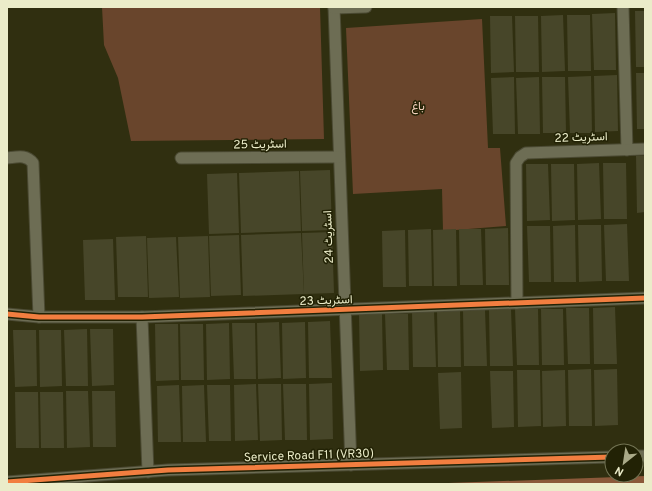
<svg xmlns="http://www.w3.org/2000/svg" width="652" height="491" viewBox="0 0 652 491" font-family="Overpass,Vazirmatn,sans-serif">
  <rect width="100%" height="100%" fill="#302f10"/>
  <g fill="#69452c">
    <path d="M102,7h218l4,132 -193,2 -13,-63 -14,-33z"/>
    <path d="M482,19l6,129h12l6,78 -63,5 -1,-42 -89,5 -7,-166z"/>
  </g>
  <path fill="#8b593a" d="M645,476v8h-224z"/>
  <g fill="#474629">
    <path d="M635,11h10v56h-9z"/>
    <path d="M615,13l1,57h-22l-2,-56z"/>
    <path d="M563,15l2,56 -23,1 -1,-56z"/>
    <path d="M567,15h23l1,56h-23z"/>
    <path d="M490,16h22l2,56 -23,1z"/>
    <path d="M515,16h23l1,56h-23z"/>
    <path d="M636,73h9v56h-8z"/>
    <path d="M617,75l1,56 -23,1 -1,-56z"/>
    <path d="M591,76l1,57h-22l-2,-56z"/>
    <path d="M514,77l1,57h-22l-2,-56z"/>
    <path d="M539,77l1,57h-22l-2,-56z"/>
    <path d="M542,77h23l1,56h-23z"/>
    <path d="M636,156h9v56l-8,1z"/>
    <path d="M599,163l2,56 -23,1 -1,-56z"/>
    <path d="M603,163h23l1,56h-23z"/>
    <path d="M526,164h22l2,56 -23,1z"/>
    <path d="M551,164h23l1,56 -23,1z"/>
    <path d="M330,170l2,60 -30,1 -2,-60z"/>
    <path d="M299,171l2,60 -60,2 -2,-60z"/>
    <path d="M237,173l2,60 -30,1 -2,-60z"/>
    <path d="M627,224l2,57h-23l-2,-56z"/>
    <path d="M575,225l1,57h-22l-1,-56z"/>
    <path d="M578,225h23l1,56 -23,1z"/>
    <path d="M527,226h23l1,56h-22z"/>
    <path d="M508,228l1,57h-23l-1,-56z"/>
    <path d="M431,229l1,57h-23l-1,-56z"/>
    <path d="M456,229l1,57h-23l-1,-56z"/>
    <path d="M459,229h22l2,56h-23z"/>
    <path d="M405,230l1,57h-23l-1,-56z"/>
    <path d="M332,232l2,61 -30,1 -2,-61z"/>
    <path d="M301,233l3,61 -61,2 -2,-61z"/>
    <path d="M239,235l2,60 -30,1 -2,-60z"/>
    <path d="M146,236l2,61h-30l-2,-60z"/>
    <path d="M208,236l2,61 -30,1 -2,-61z"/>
    <path d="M176,237l3,60 -30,1 -2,-60z"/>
    <path d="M113,239l2,61h-30l-2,-60z"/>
    <path d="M615,307l2,57h-23l-1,-56z"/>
    <path d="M566,308h23l1,56h-22z"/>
    <path d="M511,309l2,57h-23l-1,-56z"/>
    <path d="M515,309h23l1,56h-22z"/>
    <path d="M541,309h22l1,56h-22z"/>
    <path d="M434,310l2,57h-23l-1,-56z"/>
    <path d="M460,310l1,57h-23l-1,-56z"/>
    <path d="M463,310h22l2,56h-23z"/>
    <path d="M359,314h23l1,56 -23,1z"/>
    <path d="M385,314h23l1,56h-22z"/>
    <path d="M330,321l2,57h-23l-1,-56z"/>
    <path d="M279,322l2,56 -23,1 -1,-56z"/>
    <path d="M305,322l1,56 -23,1 -1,-56z"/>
    <path d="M229,323l1,56 -23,1 -1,-56z"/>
    <path d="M232,323h23l1,56h-22z"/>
    <path d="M155,324h23l1,56 -23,1z"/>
    <path d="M180,324h23l1,56h-23z"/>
    <path d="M87,329l1,57h-22l-2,-56z"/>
    <path d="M90,329h23l1,56 -22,1z"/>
    <path d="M13,330h23l1,56 -22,1z"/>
    <path d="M39,330h22l1,56 -22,1z"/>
    <path d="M591,369l1,57h-23l-1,-56z"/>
    <path d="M617,369l1,56 -23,1 -1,-56z"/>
    <path d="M517,370h23l1,56 -23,1z"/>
    <path d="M565,370l1,56 -23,1 -1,-56z"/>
    <path d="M490,371h23l1,56 -22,1z"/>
    <path d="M461,372l1,56 -22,1 -2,-56z"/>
    <path d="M332,383l1,56 -23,1 -1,-56z"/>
    <path d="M256,384l2,56 -23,1 -1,-56z"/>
    <path d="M258,384h23l1,56 -22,1z"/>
    <path d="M283,384h23l1,56h-22z"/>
    <path d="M179,385l2,57h-23l-1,-56z"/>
    <path d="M204,385l2,57h-23l-1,-56z"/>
    <path d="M207,385h23l1,56h-22z"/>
    <path d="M66,391h22l2,56 -23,1z"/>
    <path d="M92,391h23l1,56h-23z"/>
    <path d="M15,392h23l1,56h-23z"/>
    <path d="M40,392h23l1,56h-23z"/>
  </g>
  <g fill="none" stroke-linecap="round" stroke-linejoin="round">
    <defs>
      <g id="minor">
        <path d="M334,7l17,458"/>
        <path d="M623,7l4,143"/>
        <path d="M334,8l32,-1"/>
        <path d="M7,158c10,-1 19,-4 26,5l6,154"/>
        <path d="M181,158l158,-1"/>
        <path d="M517,303l-1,-140 4,-6 6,-4 119,-4"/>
        <path d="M7,314l32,3h103l503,-19"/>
        <path d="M142,317l6,155"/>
        <path d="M636,456h9"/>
        <path d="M7,482l161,-12 444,-13"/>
      </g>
    </defs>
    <use href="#minor" stroke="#4b4a33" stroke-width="13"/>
    <use href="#minor" stroke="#6d6d54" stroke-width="11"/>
    <defs>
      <g id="cycleway">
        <path d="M7,314l32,3h103l503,-19"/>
        <path d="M7,482l161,-12 444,-13"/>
      </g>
    </defs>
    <use href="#cycleway" stroke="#222205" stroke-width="8"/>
    <use href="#cycleway" stroke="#f27e40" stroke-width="5"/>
  </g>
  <g text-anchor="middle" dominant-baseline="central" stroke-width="3" stroke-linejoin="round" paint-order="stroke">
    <g font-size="12" fill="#f5d2bf" stroke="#222205">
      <text x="418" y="107">باغ</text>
    </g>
    <g font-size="12" fill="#ebecc9" stroke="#222205">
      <text transform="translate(581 138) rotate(-2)">اسٹریٹ 22</text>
      <text transform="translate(260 145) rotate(-1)">اسٹریٹ 25</text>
      <text transform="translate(329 237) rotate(-92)">اسٹریٹ 24</text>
      <text transform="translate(326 301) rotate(-2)">اسٹریٹ 23</text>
      <text transform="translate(309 456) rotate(-2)">Service Road F11 (VR30)</text>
    </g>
  </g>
  <rect width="652" height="491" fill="none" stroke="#ebecc9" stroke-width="16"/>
  <g transform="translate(624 463) rotate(210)"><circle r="19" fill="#222205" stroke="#727353"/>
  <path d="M0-3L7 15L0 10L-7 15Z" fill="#aaaa88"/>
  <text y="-6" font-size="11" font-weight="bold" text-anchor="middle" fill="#ebecc9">N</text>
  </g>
</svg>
